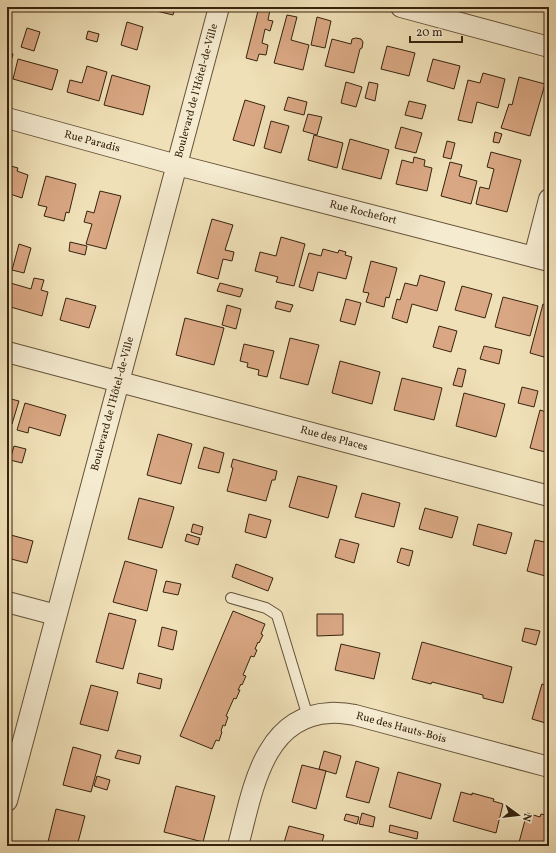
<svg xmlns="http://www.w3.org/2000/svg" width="556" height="853" viewBox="0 0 556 853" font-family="Vollkorn,serif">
  <rect width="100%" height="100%" fill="#f0e0b7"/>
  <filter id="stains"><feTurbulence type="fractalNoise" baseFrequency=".005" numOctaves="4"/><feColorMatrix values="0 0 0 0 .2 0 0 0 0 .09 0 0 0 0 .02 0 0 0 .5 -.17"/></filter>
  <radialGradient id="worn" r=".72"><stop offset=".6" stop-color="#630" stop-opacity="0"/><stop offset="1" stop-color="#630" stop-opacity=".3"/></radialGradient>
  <g fill="#d9a783" stroke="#36230e">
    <path d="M144,7h31l-2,8 -29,-7z"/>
    <path d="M259,7l11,3 -2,10 5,1 -3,10 -5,-2 -3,14 6,2 -2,10 -7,-1 -2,7 -11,-3z"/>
    <path d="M287,15l10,2 -6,23 18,5 -6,25 -29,-7z"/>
    <path d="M317,17l14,4 -6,27 -14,-3z"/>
    <path d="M127,22l16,5 -6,23 -16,-5z"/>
    <path d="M27,28l13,4 -6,19 -13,-4z"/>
    <path d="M88,31l11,3 -2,8 -11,-3z"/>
    <path d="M356,38l5,1 2,3 -1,6 -2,1 -6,24 -29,-7 7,-27 19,5 1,-5z"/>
    <path d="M387,46l28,7 -6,23 -28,-7z"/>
    <path d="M7,52l6,2 -6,21z"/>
    <path d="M18,59l40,11 -6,20 -39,-11z"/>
    <path d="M433,59l27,7 -6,23 -27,-8z"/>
    <path d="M87,66l20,6 -8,29 -32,-9 3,-12 12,3z"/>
    <path d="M483,73l22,6 -7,29 -21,-6 -5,21 -14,-3 10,-40 12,3z"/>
    <path d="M112,75l38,11 -7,29 -39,-10z"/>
    <path d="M519,77l26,7 -15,52 -29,-8 8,-24 3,1z"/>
    <path d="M346,82l16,5 -6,20 -15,-4z"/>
    <path d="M369,82l9,2 -3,17 -10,-3z"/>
    <path d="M288,97l19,5 -3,13 -20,-5z"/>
    <path d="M245,100l20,6 -11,40 -21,-6z"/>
    <path d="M409,101l17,4 -4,14 -17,-4z"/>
    <path d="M308,114l14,3 -5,18 -14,-4z"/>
    <path d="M271,121l18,5 -8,27 -17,-5z"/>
    <path d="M401,127l21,6 -6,20 -21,-5z"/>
    <path d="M495,132l7,2 -3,9 -6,-1z"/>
    <path d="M314,135l29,8 -6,25 -29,-8z"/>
    <path d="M350,139l39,11 -8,29 -39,-10z"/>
    <path d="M447,141l8,2 -4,16 -8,-2z"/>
    <path d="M491,152l30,8 -14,52 -31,-8 4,-17 9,2 5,-20 -7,-2z"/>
    <path d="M414,157l11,3 -1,6 8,2 -5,23 -31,-7 6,-24 11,3z"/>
    <path d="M450,162l12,3 -3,11 18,5 -6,23 -30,-8z"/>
    <path d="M7,165l11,3 -1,3 11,4 -6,23 -12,-4 -1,4h-2z"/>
    <path d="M46,176l30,8 -7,29 -3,-1 -2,9 -20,-5 3,-9 -9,-2z"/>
    <path d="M100,191l21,5 -15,53 -20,-5 6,-20 -8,-2 3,-11 7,2z"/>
    <path d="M212,219l21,6 -8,25 9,2 -2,9 -9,-2 -5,20 -21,-6z"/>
    <path d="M281,237l24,7 -11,42 -18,-4 2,-5 -23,-6 5,-19 16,4z"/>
    <path d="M70,242l17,4 -2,9 -16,-4z"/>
    <path d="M19,244l12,4 -7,25 -12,-3z"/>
    <path d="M323,249l15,4 1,-3 7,2 -1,3 7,2 -6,22 -28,-7 -5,19 -14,-4 10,-34 12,3z"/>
    <path d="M371,261l26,7 -8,30 -3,-1 -2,10 -18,-5 3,-9 -6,-1z"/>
    <path d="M420,275l25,7 -8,29 -25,-7 -5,19 -15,-5 5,-19 3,1 5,-17 12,3z"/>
    <path d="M34,278l10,2 -3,10 7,2 -6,24 -35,-10v-24l24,7z"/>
    <path d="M220,283l23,6 -3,8 -23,-6z"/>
    <path d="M462,286l30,8 -7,24 -30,-8z"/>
    <path d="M503,297l35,9 -8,30 -35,-9z"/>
    <path d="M66,298l30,8 -7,22 -29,-8z"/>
    <path d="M346,299l15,4 -6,22 -15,-4z"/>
    <path d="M277,301l16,4 -3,7 -15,-4z"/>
    <path d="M543,304l6,2v33l-5,18 -14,-4z"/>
    <path d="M227,305l14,4 -5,20 -14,-4z"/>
    <path d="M185,318l39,10 -10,37 -38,-10z"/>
    <path d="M439,326l18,5 -6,21 -18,-5z"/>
    <path d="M290,338l29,7 -11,40 -28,-7z"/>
    <path d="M244,344l30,7 -7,26 -9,-2 1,-5 -12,-3 1,-4 -8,-2z"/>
    <path d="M484,346l18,4 -3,14 -19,-5z"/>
    <path d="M340,361l40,11 -8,32 -40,-11z"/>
    <path d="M458,368l8,2 -4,17 -9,-2z"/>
    <path d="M402,378l40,10 -8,32 -40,-10z"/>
    <path d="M522,387l16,4 -4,16 -16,-4z"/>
    <path d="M464,393l41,11 -9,33 -40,-11z"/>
    <path d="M7,398l12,3 -7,23 -5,-2z"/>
    <path d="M25,403l41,12 -6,21 -31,-9 -1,6 -11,-3z"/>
    <path d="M540,410l9,3v40l-19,-5z"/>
    <path d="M158,434l34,10 -11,40 -34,-9z"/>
    <path d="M14,446l12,3 -4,14 -12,-3z"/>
    <path d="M204,447l20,6 -5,20 -21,-5z"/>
    <path d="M233,459l44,12 -2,9h-3l-6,21 -39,-10 6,-23 -2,-1z"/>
    <path d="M298,476l39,10 -9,32 -39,-11z"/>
    <path d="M362,493l38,10 -6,24 -39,-10z"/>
    <path d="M139,498l35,9 -12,41 -34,-9z"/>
    <path d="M425,508l33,9 -6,21 -33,-9z"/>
    <path d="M249,514l22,6 -5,18 -21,-6z"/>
    <path d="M193,524l10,3 -2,8 -10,-3z"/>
    <path d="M478,524l34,9 -6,21 -33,-9z"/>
    <path d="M7,534l26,7 -6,22 -20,-5z"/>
    <path d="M187,534l13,4 -2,7 -13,-4z"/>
    <path d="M340,539l19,5 -5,19 -19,-6z"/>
    <path d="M535,540l14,3v34l-22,-6z"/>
    <path d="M401,548l12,3 -4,15 -12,-4z"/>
    <path d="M125,561l32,9 -10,41 -34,-9z"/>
    <path d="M236,564l37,14 -5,13 -36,-14z"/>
    <path d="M166,581l15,3 -3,11 -15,-3z"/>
    <path d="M233,611l32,13 -4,10 2,1 -4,8 -1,-1 -3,7 2,1 -3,7 -3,-1 -8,19 3,1 -4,9 -1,-1 -3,6h2l-4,9 -2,-1 -8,18 2,1 -3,9 -2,-1 -2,6 1,1 -3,9 -3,-1 -4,9 -32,-13z"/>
    <path d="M109,613l27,7 -13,49 -27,-7z"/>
    <path d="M317,614h26v21l-26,1z"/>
    <path d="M162,627l15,4 -4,19 -15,-4z"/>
    <path d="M525,628l15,3 -4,14 -14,-4z"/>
    <path d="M422,642l90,25 -9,36 -20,-5v-3l-51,-13 -1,2 -19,-5z"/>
    <path d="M341,644l39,9 -6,26 -39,-9z"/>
    <path d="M139,673l23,6 -2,10 -23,-6z"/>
    <path d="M542,684l7,2v38l-17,-5z"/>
    <path d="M91,685l27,7 -10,39 -28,-7z"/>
    <path d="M73,747l28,8 -10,37 -28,-7z"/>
    <path d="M118,750l23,6 -2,8 -24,-6z"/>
    <path d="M324,751l17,5 -5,18 -17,-5z"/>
    <path d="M356,761l23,7 -10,35 -23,-6z"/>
    <path d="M302,765l24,6 -10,38 -24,-7z"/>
    <path d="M398,772l43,12 -10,35 -42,-12z"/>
    <path d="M97,776l13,4 -3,10 -13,-4z"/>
    <path d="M176,786l39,10 -12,46 -39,-10z"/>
    <path d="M461,792l11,3v-2l22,6 -1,2 10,3 -7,29 -43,-12z"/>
    <path d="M56,809l29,7 -8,30h-30z"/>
    <path d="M362,813l13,4 -2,10 -14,-3z"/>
    <path d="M527,813l13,4 1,-3 8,2v30h-31z"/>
    <path d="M346,814l13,3 -2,7 -13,-4z"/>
    <path d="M390,825l28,7 -1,7 -28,-7z"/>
    <path d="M289,826l35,9 -3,11h-38z"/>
  </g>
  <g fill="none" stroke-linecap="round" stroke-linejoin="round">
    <defs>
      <path id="service" d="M231,598l35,10 11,7 31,102"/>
      <g id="minor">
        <path d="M401,7l148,40"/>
        <path d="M7,118l170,47 372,96"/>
        <path d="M534,257l15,-58"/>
        <path d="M7,352l542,144"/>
        <path d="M7,602l49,13"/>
        <path d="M7,801l212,-794"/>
        <path d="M238,846c14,-52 24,-130 92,-133 8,-1 17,1 25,2l194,52"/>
      </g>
    </defs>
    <use href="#service" stroke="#645238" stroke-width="12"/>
    <use href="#minor" stroke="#645238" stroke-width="22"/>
    <use href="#service" stroke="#f5ebd0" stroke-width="10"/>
    <use href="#minor" stroke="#f5ebd0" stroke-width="20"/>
  </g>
  <g text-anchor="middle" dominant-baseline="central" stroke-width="3" stroke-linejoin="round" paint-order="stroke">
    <g font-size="11" fill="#36230e" stroke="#f5ebd0">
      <text transform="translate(197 91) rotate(-75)">Boulevard de l'Hôtel-de-Ville</text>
      <text transform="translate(92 142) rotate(15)">Rue Paradis</text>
      <text transform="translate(363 213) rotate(14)">Rue Rochefort</text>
      <text transform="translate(113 404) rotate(-75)">Boulevard de l'Hôtel-de-Ville</text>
      <text transform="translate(334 439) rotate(15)">Rue des Places</text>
      <text transform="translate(401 728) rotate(15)">Rue des Hauts-Bois</text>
    </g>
  </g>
  <rect width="556" height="853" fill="none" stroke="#f0e0b7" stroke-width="24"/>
  <rect x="8" y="8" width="540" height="837" fill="none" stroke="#36230e" stroke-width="2"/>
  <rect x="12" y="12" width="532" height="829" fill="none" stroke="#36230e"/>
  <g transform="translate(518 815) rotate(105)" stroke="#f5ebd0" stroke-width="3" paint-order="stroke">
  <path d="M0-3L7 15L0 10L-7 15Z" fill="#36230e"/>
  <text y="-6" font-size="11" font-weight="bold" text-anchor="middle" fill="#36230e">N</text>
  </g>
  <path d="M410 36v6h52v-6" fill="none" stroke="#36230e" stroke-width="2"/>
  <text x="416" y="36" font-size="12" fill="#36230e" stroke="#f5ebd0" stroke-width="3" paint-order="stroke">20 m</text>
  <rect width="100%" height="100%" filter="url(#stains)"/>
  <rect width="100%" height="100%" fill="url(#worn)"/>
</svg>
